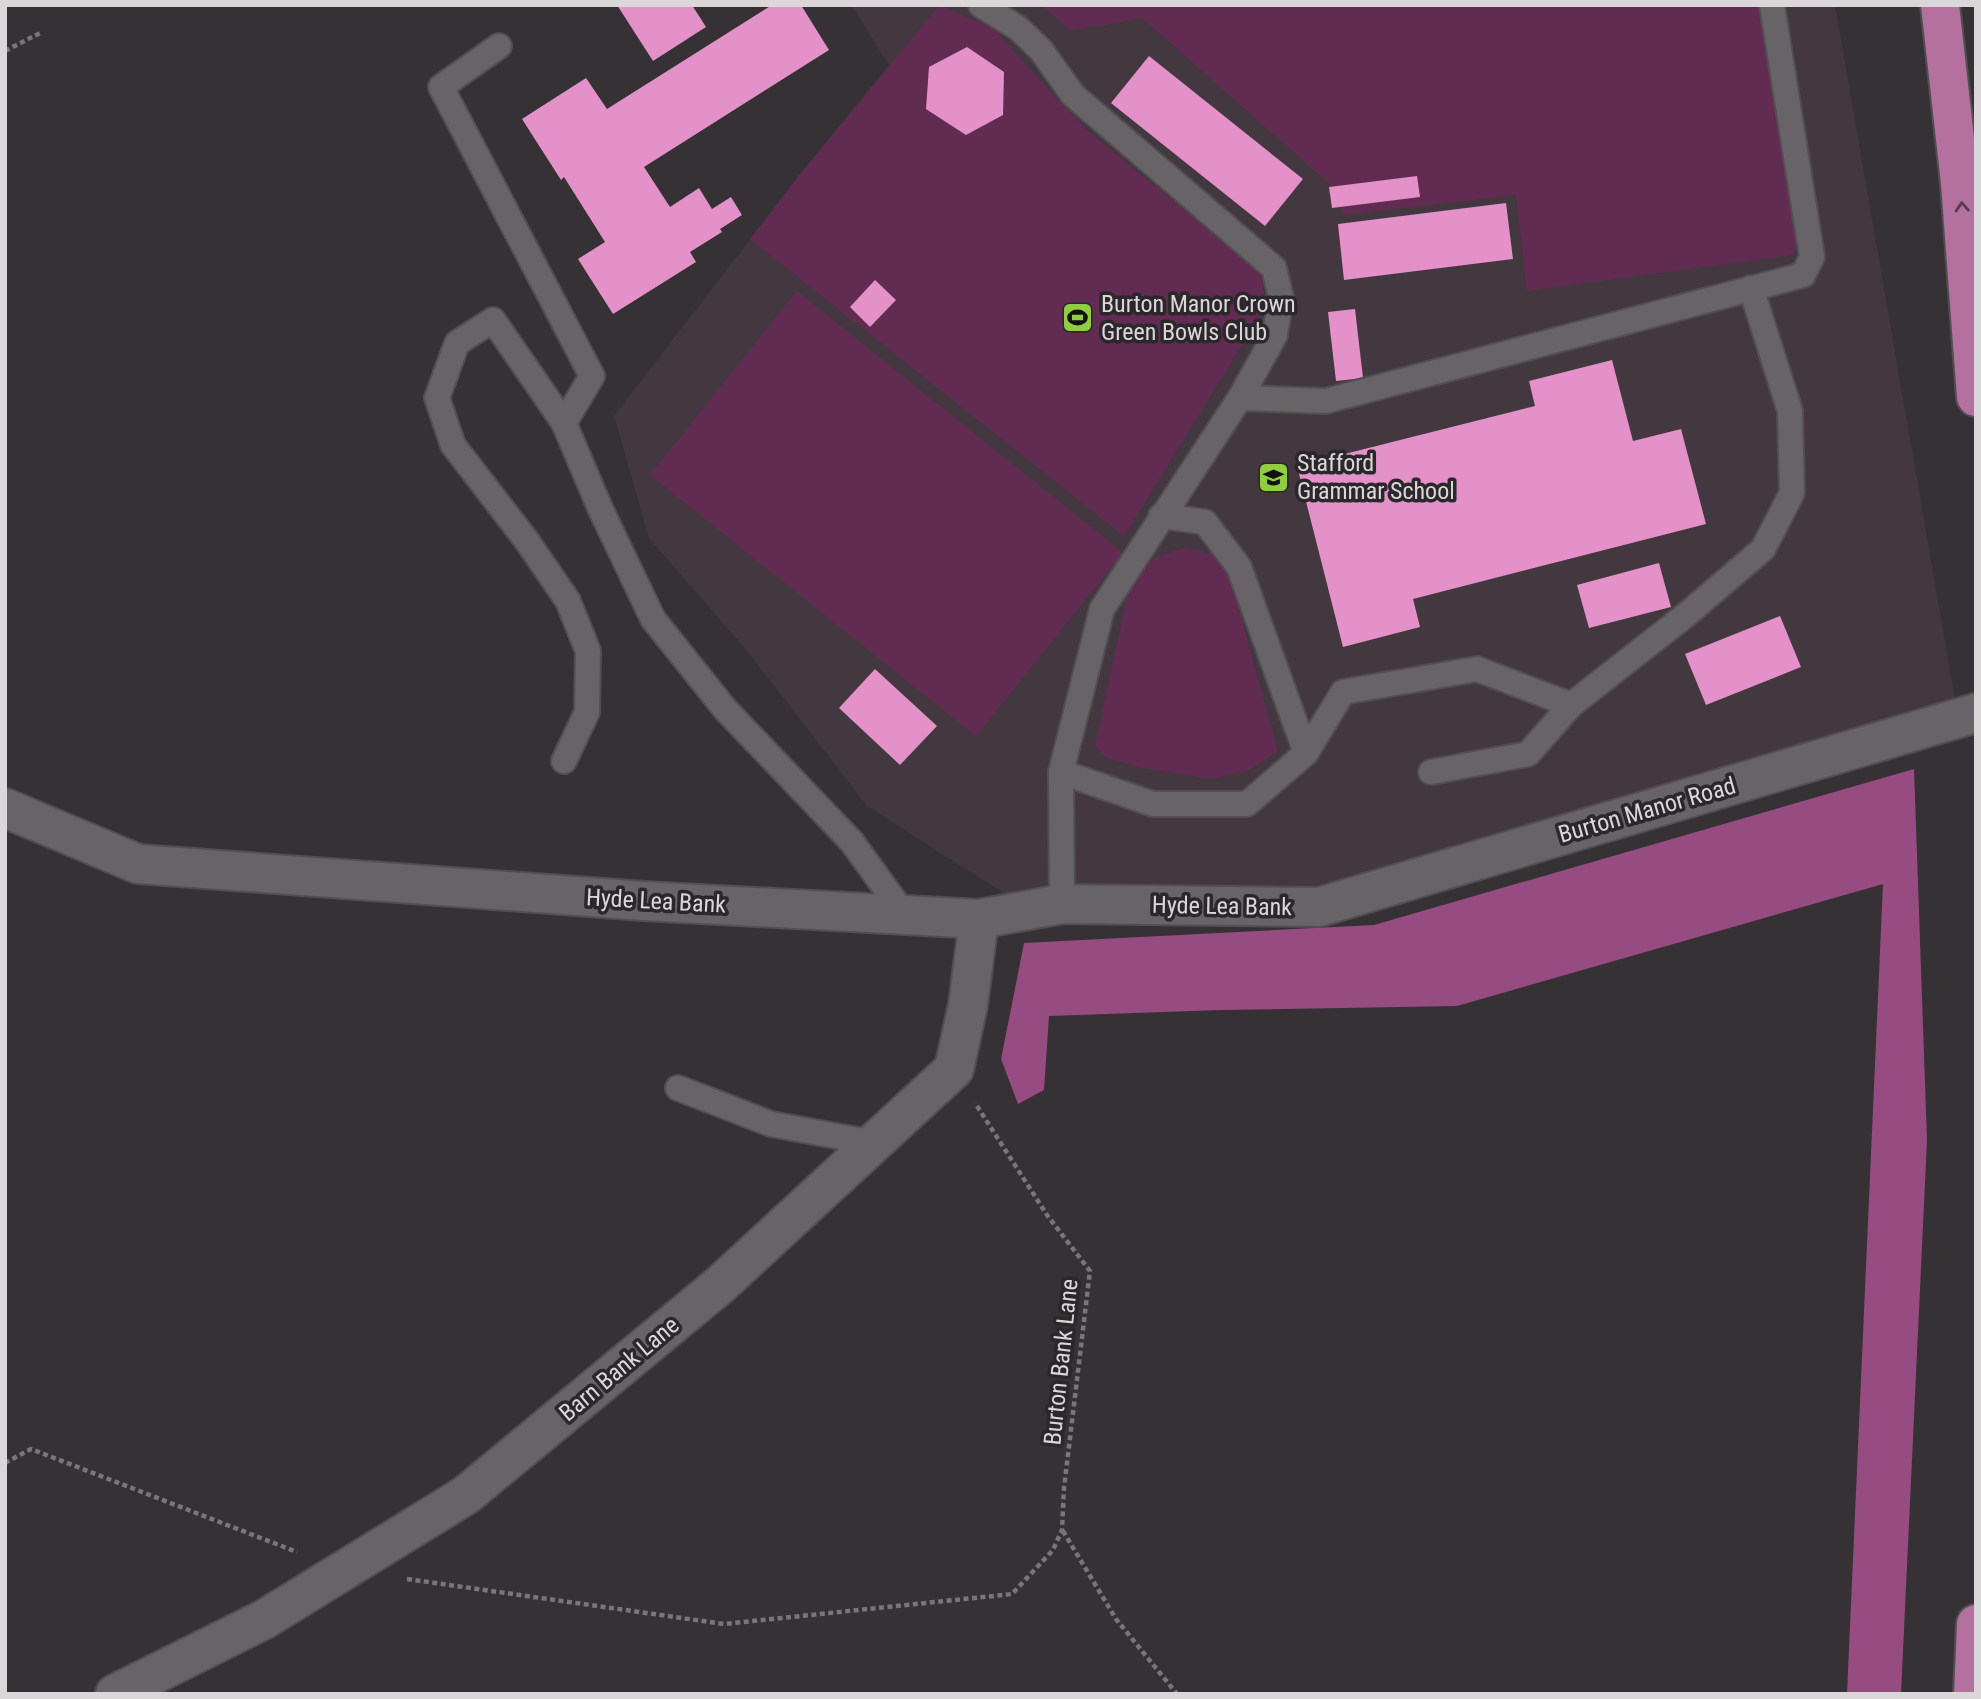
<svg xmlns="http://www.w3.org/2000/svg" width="1981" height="1699" viewBox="0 0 1981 1699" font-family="'Roboto Condensed',sans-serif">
  <rect width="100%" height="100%" fill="#363135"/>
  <path fill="#43383f" d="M851,5h984l122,706 -643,175 -306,10 -141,-90 -119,-154 -99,-114 -35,-122 191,-248 84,-103z"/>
  <g fill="#622c52">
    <path d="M940,5l54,24 61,68 33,34 173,142 5,33 -142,230 -374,-297 55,-71z"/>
    <path d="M1042,5h736l28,215 -13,35 -266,36 -11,-96 -173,20 -11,-29 -191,-169 -29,7 -43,6z"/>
    <path d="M797,291l326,262 -147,183 -326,-261z"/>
    <path d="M1185,548l28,6 15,15 50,183 -29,18 -38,9 -73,-12 -33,-10 -10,-11 32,-149c16,-36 22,-39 58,-49z"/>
  </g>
  <path fill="#964c80" d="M1914,769l13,371 -26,554h-54l36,-810 -426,122 -236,4 -172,6 -5,74 -26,14 -17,-45 23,-116 350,-18z"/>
  <g fill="#e391c8">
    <path d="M617,5h75l14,22 -53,34z"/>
    <path d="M772,5h29l28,45 -185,117 26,40 29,-19 13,21 19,-12 11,18 -22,14 2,3 -32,20 6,10 -83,52 -35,-55 27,-17 -41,-65 -3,3 -39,-61 64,-41 21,31z"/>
    <path d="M967,47l37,25 -1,43 -37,20 -40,-26 3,-42z"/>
    <path d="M1149,56l154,123 -38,47 -154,-123z"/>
    <path d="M1417,176l3,21 -88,11 -3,-21z"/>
    <path d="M1506,203l7,56 -169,21 -6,-56z"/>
    <path d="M875,280l21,20 -26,27 -20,-20z"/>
    <path d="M1355,309l8,69 -27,3 -8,-69z"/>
    <path d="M1612,360l21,81 48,-12 25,95 -293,75 7,28 -77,20 -46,-181 238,-60 -6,-25z"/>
    <path d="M1659,563l12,44 -82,21 -12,-43z"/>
    <path d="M1780,616l21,51 -95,38 -21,-51z"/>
    <path d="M875,669l62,57 -37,39 -61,-57z"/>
  </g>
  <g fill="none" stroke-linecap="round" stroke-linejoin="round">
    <defs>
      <g id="lane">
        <path d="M981,5l37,23 23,22 32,45 201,173 7,29 -6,38 -35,63"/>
        <path d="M499,46l-58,41 151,289 -28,47"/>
        <path d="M1306,753l37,-61 134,-23 94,36 115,-90 77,-66 29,-56 -2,-82 -39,-123"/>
        <path d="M564,761l23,-49 1,-61 -20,-50 -41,-60 -74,-96 -16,-47 20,-55 36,-23 71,103 36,85 53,111 72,90 127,133 52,72"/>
        <path d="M1061,772l92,32h94l59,-51 -67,-186 -34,-45 -44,-6"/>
        <path d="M1431,772l97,-18 43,-49"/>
        <path d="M1062,904l-1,-132 41,-163 138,-211 86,3 477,-126 9,-18 -40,-252"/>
        <path d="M678,1088l93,36 103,19"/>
      </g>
      <path id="street" d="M115,1694l150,-75 201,-124 255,-211 233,-215 14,-64 11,-86"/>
      <path id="secondary" d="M5,808l133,56 506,37 335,18 83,-15 257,3 657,-194"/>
      <g id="highway">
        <path d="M1940,5l20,178 16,214"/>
        <path d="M1973,1694l3,-70"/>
      </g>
    </defs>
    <use href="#lane" stroke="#534e51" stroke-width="28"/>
    <use href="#street" stroke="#534e51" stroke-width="42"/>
    <use href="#secondary" stroke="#534e51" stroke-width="42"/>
    <use href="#highway" stroke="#534e51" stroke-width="42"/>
    <g stroke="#7a7578" stroke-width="4.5" stroke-dasharray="5 3.5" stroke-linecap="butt">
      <path d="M5,51l35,-18"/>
      <path d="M5,1463l26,-14 266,103"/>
      <path d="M1063,1531l53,88 61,75"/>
      <path d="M407,1579l317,45 288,-30 41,-44 9,-20 2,-42 26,-217 -43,-56 -72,-112"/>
    </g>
    <use href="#lane" stroke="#686366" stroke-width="24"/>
    <use href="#street" stroke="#686366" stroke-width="38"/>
    <use href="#secondary" stroke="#686366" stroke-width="38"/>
    <use href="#highway" stroke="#b4709e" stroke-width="38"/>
  </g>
  <defs><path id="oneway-chevron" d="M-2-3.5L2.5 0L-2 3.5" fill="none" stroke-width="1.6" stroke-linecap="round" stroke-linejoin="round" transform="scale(1.75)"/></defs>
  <use stroke="#553d4e" href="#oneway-chevron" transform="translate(1962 207) rotate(-94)"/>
  <defs>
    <symbol id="stadium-square" viewBox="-11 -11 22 22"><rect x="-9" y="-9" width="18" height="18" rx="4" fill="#91cd40" stroke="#2c272b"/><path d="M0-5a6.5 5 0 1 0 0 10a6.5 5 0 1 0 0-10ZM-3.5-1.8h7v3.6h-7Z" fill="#111"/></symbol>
    <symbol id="school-square" viewBox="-11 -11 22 22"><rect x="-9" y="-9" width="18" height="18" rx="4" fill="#91cd40" stroke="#2c272b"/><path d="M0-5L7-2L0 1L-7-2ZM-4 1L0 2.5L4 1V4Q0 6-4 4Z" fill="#111"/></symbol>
  </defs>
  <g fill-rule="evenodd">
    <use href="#stadium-square" x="1060" y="300" width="35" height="35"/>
    <use href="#school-square" x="1256" y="460" width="35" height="35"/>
  </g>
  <g text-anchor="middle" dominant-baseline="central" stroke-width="7" stroke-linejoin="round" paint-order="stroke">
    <g font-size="24" fill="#dbd7d9" stroke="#2c272b" text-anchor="start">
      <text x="1101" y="304">Burton Manor Crown<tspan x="1101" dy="28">Green Bowls Club</tspan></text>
      <text x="1297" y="463">Stafford<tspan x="1297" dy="28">Grammar School</tspan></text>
    </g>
    <g font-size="24" fill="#dbd7d9" stroke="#2c272b">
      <text transform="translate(1647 810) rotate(-16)">Burton Manor Road</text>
      <text transform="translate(656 901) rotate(3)">Hyde Lea Bank</text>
      <text transform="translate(1222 906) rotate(1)">Hyde Lea Bank</text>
      <text transform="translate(1061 1362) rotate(-84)">Burton Bank Lane</text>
      <text transform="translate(619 1369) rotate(-40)">Barn Bank Lane</text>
    </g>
  </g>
  <rect width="1981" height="1699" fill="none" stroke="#dbd7d9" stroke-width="14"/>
</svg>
